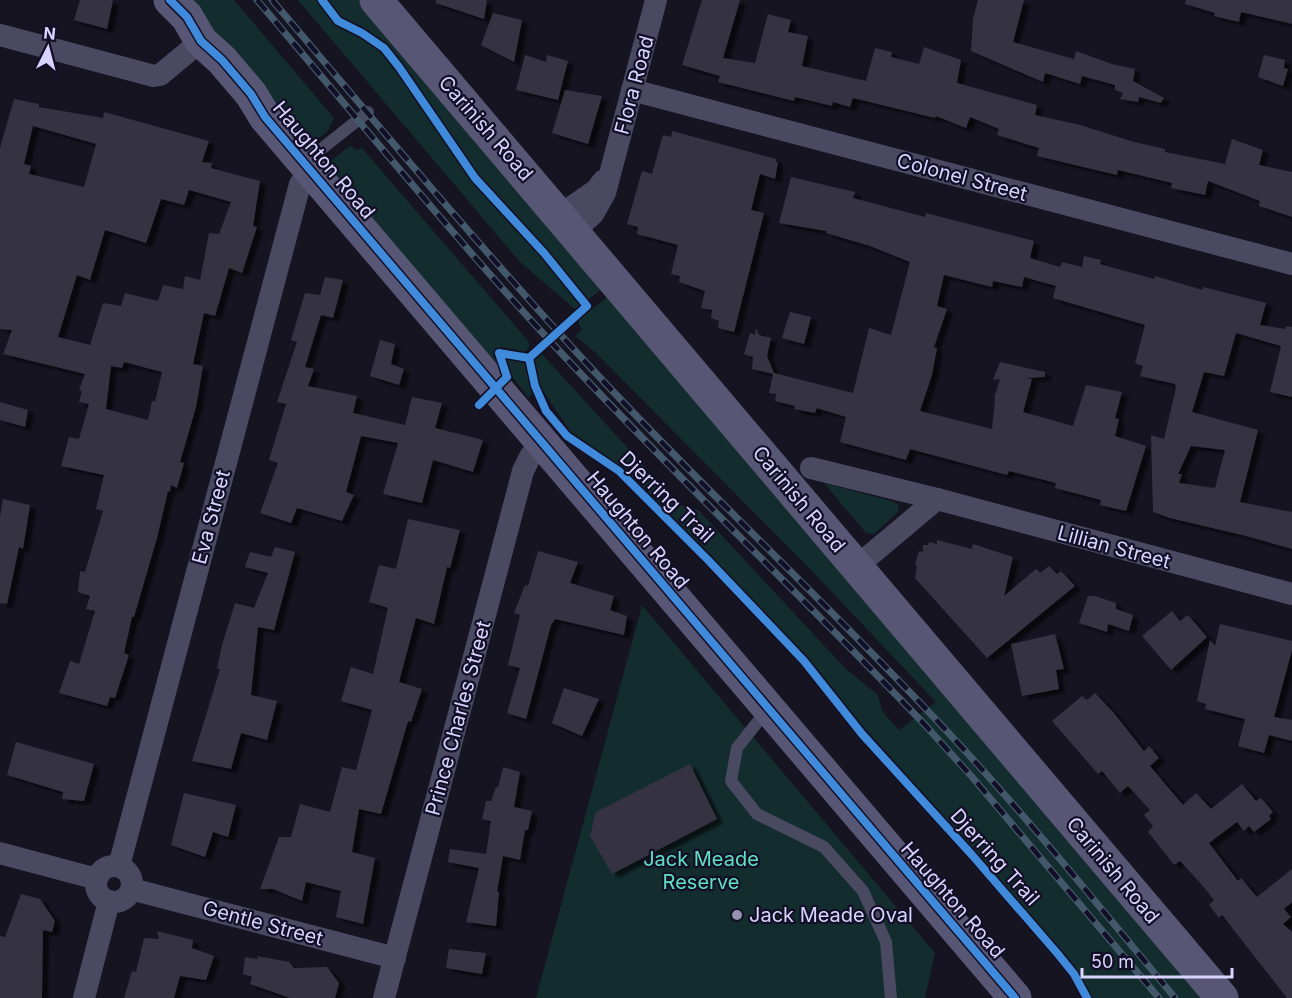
<svg xmlns="http://www.w3.org/2000/svg" width="1292" height="998" viewBox="0 0 1292 998" font-family="Inter,sans-serif">
  <defs>
    <filter id="shadow"><feDropShadow dx="6" dy="4" stdDeviation="1.5" flood-color="#0009"/></filter>
  </defs>
  <rect width="100%" height="100%" fill="#161421"/>
  <g fill="#132c2d">
    <path d="M180,0h54l100,118 -6,13 -22,17z"/>
    <path d="M298,0h62l244,287 -28,23 -57,-49z"/>
    <path d="M350,146l7,4 5,-2 167,194v5l-4,5 -23,-5 -7,7 8,22 -180,-209z"/>
    <path d="M613,293l591,705h-112l-17,-30 -99,-116 -109,-121 -64,-79 -184,-187 -48,-33 -32,-47 -6,-26 8,-6 125,137 15,15 17,5 149,160 31,25 4,16 17,19 37,-28 -127,-134 -213,-215 -21,-17 7,-6 -3,-6v-5z"/>
    <path d="M504,357l21,4 7,33 -3,4 -19,-24z"/>
    <path d="M824,483l64,17 10,4v8l-24,22 -8,-1z"/>
    <path d="M642,605l293,348 -10,45h-389z"/>
  </g>
  <g fill="#343243" fill-rule="evenodd" filter="url(#shadow)">
    <path d="M80,0h33l-6,29 -33,-9z"/>
    <path d="M436,0h51l-3,19 -48,-16z"/>
    <path d="M702,0h38l-17,58 32,5 13,-49 23,6 -3,12 20,4 -6,30 64,15 9,-33 17,4 -1,5 28,7 5,-17 37,13 -4,23 80,22 -2,10 45,10 54,17 31,7v3l60,12 7,-25 31,11 -4,15 33,7v45l-33,-11 1,-5 -52,-20 -3,14 -34,-7 1,-5 -54,-13 -1,5 -80,-19 2,-8 -42,-13 2,-6 -29,-12 -4,11 -30,-12 -1,2 -82,-20 -3,9 -17,-5 -1,4 -37,-9 -1,4 -76,-19 2,-6 -38,-11z"/>
    <path d="M978,0h46l-11,42 61,17 2,-8 36,13 23,5 -2,12 31,17 -3,5 -22,-6 -1,5 -18,-3 3,-6 -8,-3v-5l-33,-9 -2,8 -35,-11 -2,9 -72,-31 2,-32z"/>
    <path d="M1186,0h106v24l-51,-12 -2,10 -25,-6 1,-3 -30,-9z"/>
    <path d="M493,13l29,7 -8,42 -33,-17z"/>
    <path d="M525,55l21,7 1,-7 21,6 -10,39 -42,-10z"/>
    <path d="M1264,55l21,5 -1,8 4,1 -5,17 -25,-9z"/>
    <path d="M565,90l37,6 -14,48 -36,-11z"/>
    <path d="M14,99l25,5v3l64,11 1,-6 105,29 -7,21 10,1 -1,5 49,13 -7,45 4,1 -15,46 -13,-5 -14,48 -11,-3 -11,51 10,2 -7,41 -16,55 4,1 -7,25 -6,-3 -1,7 -2,-1 -11,47 -23,79h-2l-8,36 5,2 -14,43 -5,-1 -3,9 -48,-13 11,-32 9,3 16,-53 -9,-2 4,-13 -12,-4 2,-21 5,1 18,-61 -7,-2 8,-34 -43,-9 8,-29 10,2 10,-35 -10,-2 3,-11 -3,-1 6,-16 -82,-20 9,-24 -12,-1v-181zM33,126l63,18 -12,43 -55,-13 2,-8 -7,-2zM189,190l42,12 -12,32 -10,-1 -9,47 -15,-4 -2,13 -20,-4 -5,16 -33,-8 -4,13 -18,-3 -13,42 -32,-8 19,-62 13,5 15,-50 41,13 15,-44 23,6zM124,362l38,10 -7,30 -3,-1 -4,19 -42,-11 5,-43 11,2z"/>
    <path d="M672,131l104,28v3h2l-3,17 -15,-5 -9,36 13,3 -30,119 -16,-4 1,-7 -8,-3 1,-8 -11,-2 4,-17 -26,-9 1,-6 -9,-2 7,-29 -41,-11 1,-7 -11,-3 15,-53 10,3 11,-39 8,2z"/>
    <path d="M791,177l64,15 -2,6 72,19 1,-4 108,28 -4,17 30,9 2,-5 20,5 2,-11 17,4 -1,4 54,15 1,-3 48,14v-3l63,16 -6,22 25,4 1,-3 6,1v70l-22,-5 11,-46 -45,-13 -12,43 -20,-4 -12,40 66,18 -18,72 52,10v37l-46,-13 -76,-18 -17,-6 -2,-77 13,4 12,-51 -1,-4 -35,-8 3,-10 -8,-3 10,-38 -92,-27 3,-12 -32,-9 -2,10 -29,-6 -1,6 -48,-12 -7,31 10,3 -13,38 3,1 -5,27 -12,36 72,18 3,-31h-1l6,-19 -7,1 7,-18 45,10v5l-19,1 6,1 -9,33 50,14 13,-41 36,7 -7,26 4,1 -4,17 31,10 -20,65 -26,-6 1,-5 -46,-12 1,-5 -47,-12 -2,4 -97,-26 -4,11 -66,-18 6,-25 -29,-9 -2,5 -21,-4 1,-3 -20,-5 1,-7 -7,-1 4,-19 -21,-5 1,-12 -9,-3 6,-21 5,2 1,-7 3,7 12,3 -4,18 7,17 79,20 16,-65 22,7 19,-73 -40,-16 -44,-13v-2l-47,-8zM1191,446l34,4 -10,38 -36,-5 3,-9h-4z"/>
    <path d="M325,277l18,3 -10,38 -12,-3 -16,52 9,2 -6,17 49,10 -4,17 52,12 7,-28 30,6 -7,25 48,12 -10,32 -40,-12 -11,43 -39,-9 15,-51 -37,-7 -15,56 8,3 -12,26 -45,-13 -6,15 -31,-10 18,-50 -9,-3 17,-56 -9,-2 20,-60 -6,-2 14,-47 15,2z"/>
    <path d="M790,312l21,5 -7,27 -22,-6z"/>
    <path d="M380,340l15,4 -4,20 13,5 -5,16 -29,-9z"/>
    <path d="M0,402l28,8 -3,17 -25,-7z"/>
    <path d="M3,499l27,6 -7,44 -4,-2 -12,57 -7,-1v-86z"/>
    <path d="M408,519l52,11 -10,38 -3,-1 -13,57 -18,-6 -17,64 23,7 -11,33 -3,-1 -27,93 -22,-5 -7,43 23,6 -12,66 -27,-7 5,-26 -35,-9 -4,19 -29,-12h-13l19,-52h12l9,-33 30,8 12,-45 14,3 16,-60 -31,-9 10,-34 22,7 15,-66 -19,-6 10,-37 17,4z"/>
    <path d="M937,540l35,9 1,-5 40,13 -9,39 32,-27 4,4 9,-7 8,8 4,-3 14,15 -88,72 -72,-80 2,-12 -2,-1 4,-14 4,1v-7h5l1,-3 8,2z"/>
    <path d="M275,547l20,5 -21,78 -16,-3 -7,68 26,6 -10,39 -26,-7 -10,36 -39,-8 28,-92h-3l5,-24 13,-42 19,5 14,-35 -23,-6 5,-15 21,5z"/>
    <path d="M538,551l40,11 -8,21 44,13 -4,14 17,6 -3,19 -69,-16 -4,6 -25,94 -19,-6 13,-45 -12,-3 12,-50 -6,-2 11,-28 3,1z"/>
    <path d="M1088,596h7l21,7v6l17,6 -4,16 -21,-7 -1,8 -28,-9z"/>
    <path d="M1172,611l8,10 8,-6 19,22 -36,33 -29,-34z"/>
    <path d="M1220,624l72,17v9l-18,67 18,3v21l-23,-6 -5,18 -26,-7 7,-27 -40,-10 1,-5 -9,-3 13,-61 5,6z"/>
    <path d="M1055,634l9,35 -8,1 3,19 -37,7 -11,-52z"/>
    <path d="M564,688l35,11 -17,37 -30,-13z"/>
    <path d="M1095,693l19,20 30,38 5,-5 10,12 -9,8 33,39 13,-12 15,16 31,-25 14,17 5,-3 12,14 -4,4 2,3 -17,13 -5,-6 -5,5 -7,-9 -28,21 29,38 3,-3 16,19 35,-28v33l-8,7 7,8 -8,7 9,8v66h-5l-65,-83 -3,3 -10,-13 5,-5 -12,-15 -22,-24 -6,4 -18,-23 -8,-10 5,-6 -9,-11 6,-5 -22,-24 -8,7 -18,-22 -4,3 -46,-53 30,-25 5,4z"/>
    <path d="M16,742l78,22 -10,37 -22,-2 1,-7 -56,-17z"/>
    <path d="M690,764l27,55 -105,55 -22,-38 6,-24z"/>
    <path d="M503,767l17,5 -6,35 18,4 -4,19h-3l-5,30 -17,-4 -6,36h2l-3,34 -30,-4 13,-54 -31,-6 2,-13 36,5 5,-33 -9,-2 4,-18h5l5,-14 2,1z"/>
    <path d="M184,793l52,12 -8,32 -15,-5 -8,25 -34,-12z"/>
    <path d="M21,894l19,5 15,22 -3,11 -9,-2 -1,68h-42v-62l5,1z"/>
    <path d="M157,931l36,9 -1,8 22,8 -8,24 -26,-4 -6,22h-50l8,-27 4,1 8,-34 15,1z"/>
    <path d="M449,949l37,4 -4,21 -36,-6z"/>
    <path d="M257,956l32,6 5,6 33,-1 12,16 -4,15h-45l-40,-14 2,-7 -9,-3 2,-17 13,2z"/>
  </g>
  <g fill="none" stroke-linecap="round" stroke-linejoin="round">
    <g stroke="#4a4962" stroke-width="12">
      <path d="M305,162l63,-50"/>
      <path d="M767,710l-30,38 -6,33 26,33 67,33 39,44 23,51 5,56"/>
    </g>
    <g stroke="#4a4962" stroke-width="22">
      <path d="M0,35l154,41 6,-1 41,-34"/>
      <path d="M632,90l660,174"/>
      <path d="M560,215l36,-25 7,-9"/>
      <path d="M574,231l19,-17 12,-21 51,-193"/>
      <path d="M811,468l126,31 355,95"/>
      <path d="M856,567l81,-68"/>
      <path d="M0,853l97,26"/>
      <path d="M119,866l181,-682 13,-10"/>
      <circle cx="114" cy="884" r="18"/>
      <path d="M131,889l264,69"/>
      <path d="M84,998l25,-97"/>
      <path d="M384,998l139,-527 8,-16 12,-11"/>
    </g>
    <g stroke="#575674" stroke-width="33">
      <path d="M170,0l17,17 14,24 21,19 29,34 14,23 750,881"/>
      <path d="M376,0l846,998"/>
    </g>
    <defs>
      <g id="rail">
        <path d="M257,0c97,114 192,232 294,342 121,131 251,254 374,383l48,53 186,220"/>
        <path d="M272,0c105,124 209,249 319,368 114,123 237,236 351,358 82,87 157,180 233,272"/>
      </g>
    </defs>
    <use href="#rail" stroke="#43596b" stroke-width="7"/>
    <use href="#rail" stroke="#130f26" stroke-width="4.5" stroke-dasharray="14" stroke-linecap="butt"/>
    <defs>
      <g id="cycleway">
        <path d="M170,0l17,17 14,24 21,19 29,34 14,23 750,881"/>
        <path d="M322,0l16,21 24,12 22,15 15,19 76,111 69,75 43,53 -58,52"/>
        <path d="M529,358l6,28 11,25 21,25 52,35 89,89 96,101 58,73 110,121 85,98 17,21 13,24"/>
        <path d="M479,405l28,-28 -8,-24 30,5"/>
      </g>
    </defs>
    <use href="#cycleway" stroke="#130f26" stroke-width="11"/>
    <use href="#cycleway" stroke="#408adc" stroke-width="8"/>
  </g>
  <circle fill="#9591b1" stroke="#130f26" stroke-width="2" cx="737" cy="915" r="6"/>
  <g text-anchor="middle" dominant-baseline="central" stroke-width="4.5" stroke-linejoin="round" paint-order="stroke">
    <g font-size="20" fill="#d9d4ff" stroke="#130f26">
      <text transform="translate(634 85) rotate(-75)">Flora Road</text>
      <text transform="translate(486 128) rotate(49)">Carinish Road</text>
      <text transform="translate(324 160) rotate(50)">Haughton Road</text>
      <text transform="translate(962 177) rotate(15)">Colonel Street</text>
      <text transform="translate(667 497) rotate(44)">Djerring Trail</text>
      <text transform="translate(799 499) rotate(50)">Carinish Road</text>
      <text transform="translate(211 517) rotate(-75)">Eva Street</text>
      <text transform="translate(638 530) rotate(50)">Haughton Road</text>
      <text transform="translate(1114 547) rotate(15)">Lillian Street</text>
      <text transform="translate(458 718) rotate(-75)">Prince Charles Street</text>
      <text transform="translate(995 857) rotate(48)">Djerring Trail</text>
      <text transform="translate(1113 870) rotate(50)">Carinish Road</text>
      <text transform="translate(953 900) rotate(49)">Haughton Road</text>
      <text transform="translate(263 923) rotate(15)">Gentle Street</text>
    </g>
    <g font-size="20" fill="#5fe0c0" stroke="#130f26">
      <text x="701" y="859">Jack Meade<tspan x="701" dy="23">Reserve</tspan></text>
    </g>
    <g font-size="20" fill="#d9d4ff" stroke="#130f26" text-anchor="start">
      <text x="749" y="915">Jack Meade Oval</text>
    </g>
  </g>
  <g transform="translate(48 48) rotate(6)" stroke="#130f26" stroke-width="4.5" paint-order="stroke">
  <path d="M0-4.5L10 22L0 15L-10 22Z" fill="#d9d4ff"/>
  <text y="-9" font-size="16" font-weight="bold" text-anchor="middle" fill="#d9d4ff">N</text>
  </g>
  <path d="M1082 968v9h150v-9" fill="none" stroke="#d9d4ff" stroke-width="3"/>
  <text x="1091" y="968" font-size="18" fill="#d9d4ff" stroke="#130f26" stroke-width="4.5" paint-order="stroke">50 m</text>
</svg>
